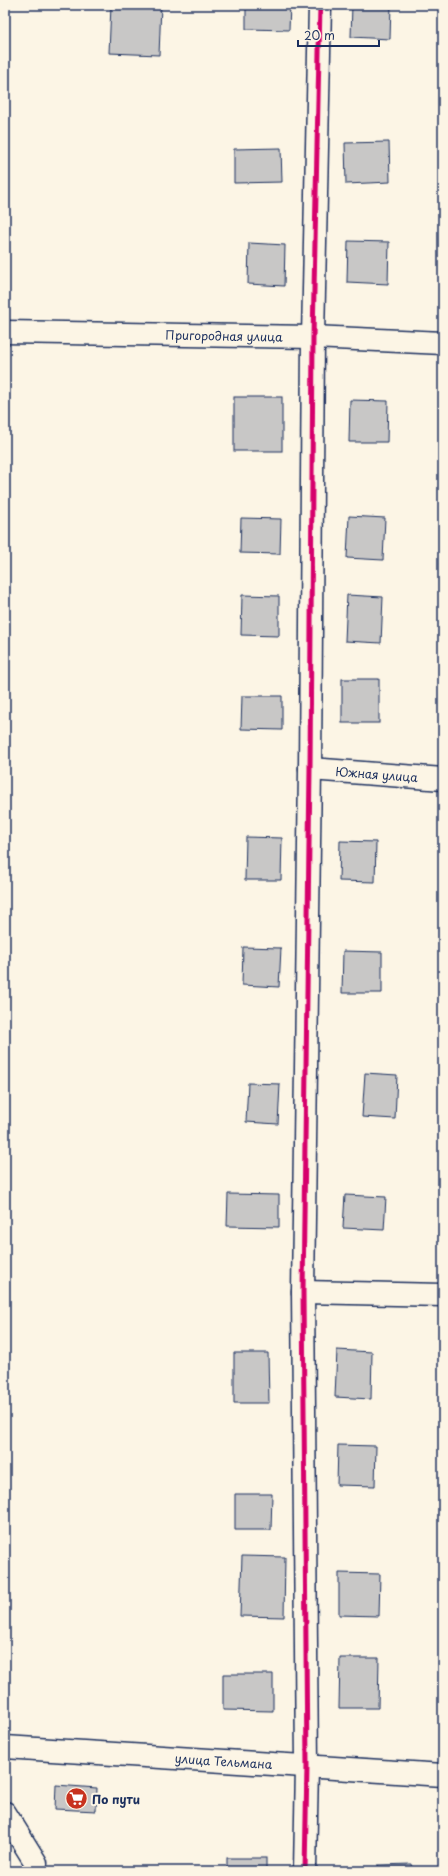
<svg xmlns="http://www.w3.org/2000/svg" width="448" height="1876" viewBox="0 0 448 1876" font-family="'Playpen Sans',sans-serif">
  <rect width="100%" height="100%" fill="#fcf5e5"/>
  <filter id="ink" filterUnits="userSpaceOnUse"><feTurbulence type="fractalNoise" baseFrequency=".025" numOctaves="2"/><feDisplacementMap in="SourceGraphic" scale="8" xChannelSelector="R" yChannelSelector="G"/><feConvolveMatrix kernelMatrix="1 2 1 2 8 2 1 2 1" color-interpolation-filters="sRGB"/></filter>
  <g filter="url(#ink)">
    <g fill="#c8c7c6" stroke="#1b2f5e">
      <path d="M111,5h50l-2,50 -50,-2z"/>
      <path d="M246,5h44l-1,25 -43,-1z"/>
      <path d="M352,5h39l-1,34 -39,-2z"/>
      <path d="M389,142l1,40 -44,2 -1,-41z"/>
      <path d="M281,148l1,34 -48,1v-34z"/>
      <path d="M348,241l41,1 -1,42 -41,-2z"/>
      <path d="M249,243l36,2 -1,41 -36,-2z"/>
      <rect x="234" y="397" width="48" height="54"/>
      <path d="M350,400l38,1 -1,41h-38z"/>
      <path d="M349,516l36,2 -2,42 -36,-2z"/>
      <path d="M241,518l40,1 -1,35 -40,-1z"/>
      <path d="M242,595l37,1v40l-38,-1z"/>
      <path d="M347,595l36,2 -2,46 -36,-2z"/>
      <rect x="342" y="679" width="37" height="44"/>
      <path d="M242,696h40v34l-41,-1z"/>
      <path d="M246,837l36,1 -1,42h-36z"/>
      <path d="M340,841l36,1 -1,40 -36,-1z"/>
      <path d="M243,947l38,1 -2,39 -37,-2z"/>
      <path d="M343,951l39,1v41h-40z"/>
      <path d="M365,1073l32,2 -2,44 -33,-2z"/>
      <path d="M248,1083l32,1 -2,40 -32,-2z"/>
      <path d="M228,1194l51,1v32l-52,-1z"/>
      <path d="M345,1195l41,2 -2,33 -41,-2z"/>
      <path d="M337,1350l35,2 -1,47 -36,-2z"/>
      <path d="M234,1353h34l1,50h-35z"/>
      <path d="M338,1445l38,1 -1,40 -38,-1z"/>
      <path d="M235,1494h37l-1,36h-36z"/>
      <path d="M242,1556l43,1 -1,60 -44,-1z"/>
      <path d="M339,1573l41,1 -1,42 -40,-1z"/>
      <path d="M340,1658h39l-1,50h-39z"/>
      <path d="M223,1674h50v37l-50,-1z"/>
      <path d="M56,1785l41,3 -1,23 -41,-2z"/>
      <rect x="227" y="1858" width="39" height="13"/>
      <path d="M412,1864l1,7h-35v-6z"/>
    </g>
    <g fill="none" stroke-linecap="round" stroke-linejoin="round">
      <defs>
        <g id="minor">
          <path id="s1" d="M5,332l308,5 130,6"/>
          <path id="s2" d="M310,769l133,10"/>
          <path d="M303,1292l140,3"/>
          <path id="s3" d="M5,1747l438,28"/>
          <path d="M5,1813l31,50 -1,8"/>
          <path d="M305,1871l2,-105 -4,-474 7,-523 3,-432 7,-332"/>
        </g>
      </defs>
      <use href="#minor" stroke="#1b2f5e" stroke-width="25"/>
      <use href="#minor" stroke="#fcf5e5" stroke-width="22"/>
      <defs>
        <path id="cycleway" d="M305,1871l2,-105 -4,-474 7,-523 3,-432 7,-332"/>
      </defs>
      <use href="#cycleway" stroke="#fcf5e5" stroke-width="8"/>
      <use href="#cycleway" stroke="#d6006c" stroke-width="5"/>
    </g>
  </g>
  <defs>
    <symbol id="supermarket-disc" viewBox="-11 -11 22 22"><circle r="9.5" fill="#c8321e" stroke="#fcf5e5"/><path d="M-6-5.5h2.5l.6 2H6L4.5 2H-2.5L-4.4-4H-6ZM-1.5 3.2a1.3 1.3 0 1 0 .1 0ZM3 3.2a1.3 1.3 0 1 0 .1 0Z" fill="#fff"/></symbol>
  </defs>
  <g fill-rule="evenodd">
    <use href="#supermarket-disc" x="64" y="1786" width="25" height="25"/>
  </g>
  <g text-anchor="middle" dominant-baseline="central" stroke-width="4" stroke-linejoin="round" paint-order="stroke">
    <g font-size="12" fill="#1b2f5e" stroke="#fcf5e5">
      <text stroke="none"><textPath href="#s1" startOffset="219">Пригородная улица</textPath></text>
      <text stroke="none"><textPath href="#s2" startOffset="67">Южная улица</textPath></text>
      <text stroke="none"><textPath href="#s3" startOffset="219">улица Тельмана</textPath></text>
    </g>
    <g font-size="12" font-weight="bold" fill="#1b2f5e" stroke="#fcf5e5" text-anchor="start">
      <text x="92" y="1799">По пути</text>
    </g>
  </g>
  <rect width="448" height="1876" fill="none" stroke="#fcf5e5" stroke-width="20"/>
  <rect x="10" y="10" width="428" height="1856" fill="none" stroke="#1b2f5e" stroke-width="1.5" filter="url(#ink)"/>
  <path d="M298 40v6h81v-6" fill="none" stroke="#1b2f5e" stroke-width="2"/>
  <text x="304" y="40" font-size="12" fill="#1b2f5e" stroke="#fcf5e5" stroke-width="3" paint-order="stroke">20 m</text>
</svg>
